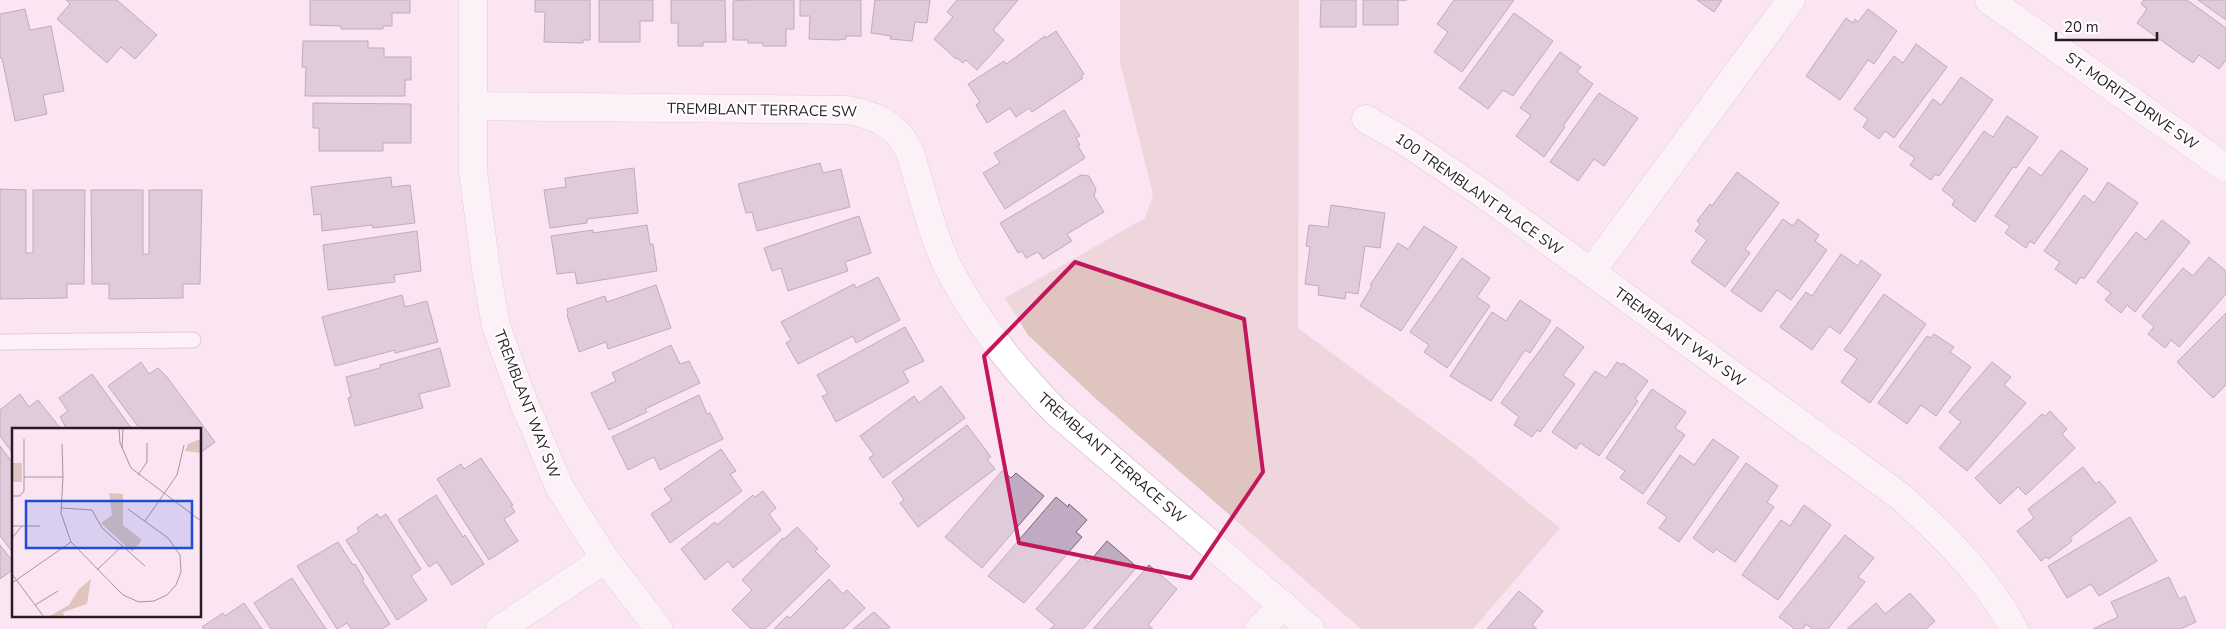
<svg xmlns="http://www.w3.org/2000/svg" width="2226" height="629" viewBox="0 0 2226 629" font-family="'Nunito Sans',sans-serif">
  <rect width="100%" height="100%" fill="#fce5f2"/>
  <path fill="#dfc4c0" d="M1120,0h179l-1,328 166,123 96,77 -87,101h-112l-266,-231 -67,-63 -23,-37 140,-80 8,-23 -33,-132z"/>
  <g fill="#bfacc2" stroke="#756377">
    <path d="M66,0h51l40,35 -22,24 -14,-12 -14,16 -50,-44 13,-15z"/>
    <path d="M310,0h100v13h-18v13h-9v3h-42v-3l-31,-1z"/>
    <path d="M535,0h55v40h-7v3l-39,-1 1,-30h-10z"/>
    <path d="M599,0h54v21h-13v21h-41z"/>
    <path d="M671,0h54l1,42h-23v4h-25v-23h-7z"/>
    <path d="M749,0h45v29h-8v17h-23v-3h-15v-3h-15v-39z"/>
    <path d="M800,0h61v36h-15v3l-9,1 -28,-1 1,-23h-10z"/>
    <path d="M875,0h55l-3,23 -12,-1 -3,19 -22,-2 1,-3 -20,-3z"/>
    <path d="M957,0h61l-25,30 11,10 -27,30 -11,-10 -3,3 -6,-5 -1,1 -22,-20 19,-22 -6,-5z"/>
    <path d="M1321,0h35v27h-36z"/>
    <path d="M1363,0h44h-9v25h-35z"/>
    <path d="M1454,0h60l-52,72 -28,-20 14,-20 -11,-8z"/>
    <path d="M1697,0h25l-8,12z"/>
    <path d="M2144,0h43l39,28v32l-7,9 -20,-14 -6,8 -56,-40 10,-14 -6,-5z"/>
    <path d="M2198,0h28v20z"/>
    <path d="M25,9l5,21 21,-4 13,65 -21,4 4,19 -32,7 -13,-63h-2v-44z"/>
    <path d="M1868,9l29,22 -23,33 -6,-4 -28,40 -34,-24 40,-58 7,5 2,-4 3,3z"/>
    <path d="M1514,13l39,28 -40,55 -10,-6 -15,19 -29,-21z"/>
    <path d="M1056,31l28,43 -3,2 2,2 -51,34 -3,-4 -13,9 -6,-9 -23,15 -11,-18 4,-3 -12,-18 36,-23 2,3 39,-28 1,2z"/>
    <path d="M303,41h65v7h16v9h27v23h-6v16h-100l1,-29h-4z"/>
    <path d="M1916,44l31,23 -53,71 -9,-7 -6,8 -16,-12 5,-8 -14,-10 40,-53 9,7z"/>
    <path d="M1560,52l21,15 -4,5 16,12 -30,42 2,1 -21,30 -28,-21 15,-21 -11,-7z"/>
    <path d="M1961,77l32,23 -54,76 -4,-2 -4,6 -21,-15 5,-7 -16,-11 34,-48 8,6z"/>
    <path d="M1599,93l39,25 -34,48 -10,-7 -16,22 -28,-19z"/>
    <path d="M313,103l98,1v39h-28v8h-64v-23h-6z"/>
    <path d="M1064,110l16,26 -4,2 4,7 -2,1 7,12 -80,51 -22,-36 17,-10 -6,-10z"/>
    <path d="M2007,116l31,21 -22,31 -3,-1 -38,55 -23,-17 3,-5 -13,-10 42,-59 9,6z"/>
    <path d="M2061,150l27,19 -54,75 -4,-3 -4,7 -21,-15 5,-7 -15,-10 34,-49 12,9z"/>
    <path d="M820,163l3,10 18,-4 9,38 -93,24 -5,-19 -6,1 -8,-29z"/>
    <path d="M634,168l4,45 -51,6v4l-37,5 -6,-38 22,-3 -1,-9z"/>
    <path d="M1737,172l42,31 -34,46 5,4 -25,34 -34,-25 16,-22 -12,-9 5,-7 -3,-3 13,-17 2,2z"/>
    <path d="M1081,175l8,1 7,13 -2,7 10,16 -37,22 5,7 -29,18 -5,-7 -12,6 -4,-7 -4,2 -18,-30z"/>
    <path d="M391,177l1,10 18,-2 5,38 -42,5 -1,-3 -50,6 -1,-17 -7,1 -3,-28z"/>
    <path d="M2108,182l30,21 -54,76 -3,-2 -5,7 -21,-15 5,-7 -16,-11 40,-56 10,8z"/>
    <path d="M0,189l26,1v63h7v-63h52l-1,94h-17v14l-67,1z"/>
    <path d="M91,190h52v64h6v-64h53l-2,94h-17v14l-74,1v-15h-17z"/>
    <path d="M1331,205l54,8 -5,35 -15,-2 -7,48 -12,-2 -1,7 -27,-4 1,-9 -14,-2 5,-37 -4,-1 3,-21 19,2z"/>
    <path d="M859,216l12,37 -26,9 3,9 -60,20 -7,-23 -9,3 -8,-23z"/>
    <path d="M1783,219l10,7 5,-7 21,16 -4,6 12,9 -36,50 -14,-10 -16,22 -30,-21z"/>
    <path d="M2162,220l28,22 -55,70 -8,-7 -6,8 -16,-13 6,-7 -14,-11 39,-50 10,8z"/>
    <path d="M647,225l3,19h3l4,27 -80,13 -2,-12 -18,2 -6,-38 42,-6v3z"/>
    <path d="M1424,226l33,21 -56,84 -41,-25 12,-20 -2,-1 28,-42 10,6z"/>
    <path d="M417,231l4,40 -27,4 1,7 -67,8 -5,-45z"/>
    <path d="M1841,254l17,12 3,-6 20,15 -41,59 -11,-8 -17,24 -32,-23 26,-35 6,4z"/>
    <path d="M2209,257l17,14v23l-47,53 -8,-7 -6,8 -17,-14 6,-7 -12,-11 41,-48 10,8z"/>
    <path d="M1462,258l28,20 -13,19 13,9 -43,62 -23,-16 5,-7 -19,-13z"/>
    <path d="M878,277l22,43 -44,23 -3,-7 -55,28 -12,-21 5,-3 -10,-18 73,-38 2,4z"/>
    <path d="M656,285l15,43 -63,21 -2,-7 -27,10 -12,-37 1,-1 -1,-5 38,-13 2,6z"/>
    <path d="M1884,294l42,30 -56,79 -29,-21 16,-23 -13,-9z"/>
    <path d="M402,295l3,12 22,-6 11,41 -43,11v-3l-60,16 -13,-49z"/>
    <path d="M1520,300l31,21 -21,32 -5,-3 -34,51 -41,-25 42,-64 14,9z"/>
    <path d="M2226,313v72l-13,13 -36,-36z"/>
    <path d="M905,327l19,34 -21,10 6,11 -73,40 -14,-26 6,-2 -11,-19z"/>
    <path d="M1557,327l27,20 -21,28 12,9 -35,48 -3,-2 -5,7 -18,-12 5,-8 -18,-14z"/>
    <path d="M1934,334l20,13 -4,5 21,15 -35,49 -15,-11 -14,19 -29,-21 49,-67 4,2z"/>
    <path d="M671,345l9,19 9,-3 11,22 -55,26 2,3 -38,18 -18,-37 25,-12 -4,-8z"/>
    <path d="M440,348l10,38 -31,8 4,14 -68,18 -7,-28 3,-1 -5,-20 34,-9v-3z"/>
    <path d="M141,362l8,12 9,-6 9,9 48,65 -15,11v-24h-60l-32,-43z"/>
    <path d="M1617,362l5,3 1,-2 25,18 -13,18 3,2 -39,55 -19,-13 -4,6 -24,-17 43,-61 11,7z"/>
    <path d="M1992,362l19,15 -7,8 22,18 -59,68 -28,-23 22,-26 -12,-10z"/>
    <path d="M92,374l40,55h-65l-7,-12 8,-6 -9,-13z"/>
    <path d="M941,386l24,32 -82,60 -14,-20 5,-3 -14,-19 54,-40 5,7z"/>
    <path d="M1652,389l34,23 -11,16 10,7 -42,59 -23,-16 5,-7 -19,-13z"/>
    <path d="M20,394l9,13 9,-7 23,29h-47v26l-14,-19v-26z"/>
    <path d="M699,395l8,19 3,-1 13,26 -63,31 -6,-13 -26,13 -16,-33z"/>
    <path d="M2050,411l17,18 -5,5 13,14 -49,47 -8,-8 -18,17 -25,-26 67,-64 3,2z"/>
    <path d="M967,425l24,32 -4,2 8,10 -77,58 -18,-24 4,-3 -12,-18z"/>
    <path d="M1713,439l26,18 -60,85 -20,-14 8,-11 -20,-14 33,-48 14,10z"/>
    <path d="M0,446l14,19v89l-14,-18z"/>
    <path d="M721,449l15,22 -6,3 12,17 -72,52 -19,-29 21,-14 -8,-11z"/>
    <path d="M481,458l32,47 -2,1 4,6 -11,7 14,22 -29,19 -52,-81 24,-15 3,5z"/>
    <path d="M1746,463l32,23 -11,16 7,5 -39,55 -19,-13 -3,4 -20,-15z"/>
    <path d="M2083,467l13,17 3,-3 17,21 -46,36 2,3 -23,18 -3,-2 -5,4 -24,-30 17,-13 -6,-9z"/>
    <path d="M1002,471l9,7 5,-5 28,23 -62,72 -37,-31z"/>
    <path d="M763,491l13,17 -7,6 12,16 -48,38 -5,-7 -23,19 -24,-31 34,-27 2,3 36,-30 2,2z"/>
    <path d="M436,495l27,42 2,-2 19,29 -32,21 -15,-23 -8,5 -31,-47z"/>
    <path d="M1056,497l12,10 1,-3 18,16 -11,12 6,5 -58,66 -36,-27z"/>
    <path d="M1804,505l27,20 -53,75 -36,-25 39,-55 9,6z"/>
    <path d="M377,514l3,4 6,-4 35,55 -10,7 16,24 -30,20 -51,-80 13,-8 -2,-4z"/>
    <path d="M2130,517l27,44 -58,35 -8,-12 -24,14 -19,-32z"/>
    <path d="M797,527l21,22 -3,2 15,15 -65,63h-14l-19,-19 20,-20 -10,-10 41,-42 1,1z"/>
    <path d="M1845,535l29,23 -16,19 7,5 -37,47h-16l-6,-5 -3,5h-8l-16,-12z"/>
    <path d="M1107,541l30,26 -54,62h-33l5,-4 -19,-16 46,-52 7,5z"/>
    <path d="M338,542l15,23 2,-1 9,15 -2,1 28,44 -8,5h-31l-4,-6 -10,6 -40,-63z"/>
    <path d="M0,545l14,18v6l-14,10z"/>
    <path d="M1149,565l28,24 -29,36 5,4h-60z"/>
    <path d="M2169,577l10,22 6,-3 11,26 -16,7h-87l25,-12 -7,-15z"/>
    <path d="M292,578l34,51h-55l-17,-26z"/>
    <path d="M829,579l14,15 4,-4 18,18 -22,21h-69l13,-13 3,2z"/>
    <path d="M1519,591l24,20 -11,14 5,4h-50z"/>
    <path d="M1910,593l25,28 -9,8h-79l29,-26 9,11z"/>
    <path d="M244,603l18,26h-58l-2,-2 21,-14 2,3z"/>
    <path d="M874,612l16,15 -2,2h-35z"/>
  </g>
  <g fill="none" stroke-linecap="round" stroke-linejoin="round">
    <defs>
      <path id="lane" d="M0,342l193,-2"/>
      <g id="street">
        <path d="M473,0v171l13,98 10,57 26,72 38,90 45,71 54,70"/>
        <path d="M473,106l374,4c28,5 49,14 62,40 12,36 21,79 37,113 28,56 66,104 109,148l255,218"/>
        <path d="M1366,119l43,25 73,49 418,303c44,40 86,80 114,133"/>
        <path d="M1591,272l200,-272"/>
        <path d="M500,629l105,-70"/>
        <path d="M1259,629l24,-24"/>
      </g>
      <path id="secondary" d="M1989,0l237,168"/>
    </defs>
    <use href="#lane" stroke="#c6aab9" stroke-width="17"/>
    <use href="#street" stroke="#c6aab9" stroke-width="29"/>
    <use href="#secondary" stroke="#c6aab9" stroke-width="29"/>
    <use href="#lane" stroke="#fff" stroke-width="15"/>
    <use href="#street" stroke="#fff" stroke-width="28"/>
    <use href="#secondary" stroke="#fff" stroke-width="28"/>
  </g>
  <path d="M0 0H2226V629H0ZM1075,262l169,57 19,153 -72,106 -172,-35 -35,-187z" fill="#fce5f2" fill-opacity=".55" fill-rule="evenodd"/>
  <path fill="none" stroke="#c2185b" stroke-width="4" stroke-linejoin="round" d="M1075,262l169,57 19,153 -72,106 -172,-35 -35,-187z"/>
  <g text-anchor="middle" dominant-baseline="central" stroke-width="4" stroke-linejoin="round" paint-order="stroke">
    <g font-size="15" fill="#261c21" stroke="#fff">
      <text transform="translate(2132 101) rotate(35)">ST. MORITZ DRIVE SW</text>
      <text transform="translate(762 110) rotate(1)">TREMBLANT TERRACE SW</text>
      <text transform="translate(1479 194) rotate(35)">100 TREMBLANT PLACE SW</text>
      <text transform="translate(1680 337) rotate(36)">TREMBLANT WAY SW</text>
      <text transform="translate(527 404) rotate(69)">TREMBLANT WAY SW</text>
      <text transform="translate(1112 458) rotate(41)">TREMBLANT TERRACE SW</text>
    </g>
  </g>
  <g transform="translate(12 428)">
    <rect width="189" height="189" fill="#fce5f2"/>
    <path d="M189,11v14l-16,-2 3,-7zM0,35h10v19h-10zM97,65l14,1v31l19,15 -10,12 -31,-29 11,-8zM79,151l-4,25 -24,8 1,5h-16l21,-12 10,-16z" fill="#dfc4c0"/>
    <path fill="none" stroke="#a6959e" stroke-width="1" d="M107,0l1,15 11,25 70,53M50,16l1,33M110,20l1,-20M126,47l9,-13v-19M12,49h39l-2,36 10,29 52,53 16,7 15,-1 13,-6 9,-10 5,-13 -1,-17 -12,-17 -40,-29M0,68h8l4,-5v-52M49,80l31,2 10,18 43,38M133,93l32,-46 7,-30M0,98h28M0,110l10,-12M85,142l25,-24M0,146l32,43M0,155l59,-41M23,177l23,-14"/>
    <path fill="#1d4ed8" fill-opacity="0.15" stroke="#1d4ed8" stroke-width="2.5" d="M14,73h166v47h-166z"/>
    <rect width="189" height="189" fill="none" stroke="#261c21" stroke-width="2.5"/>
  </g>
  <path d="M2056 32v8h101v-8" fill="none" stroke="#261c21" stroke-width="2.5"/>
  <text x="2064" y="32" font-size="15" fill="#261c21" stroke="#ffffff" stroke-width="4" paint-order="stroke">20 m</text>
</svg>
